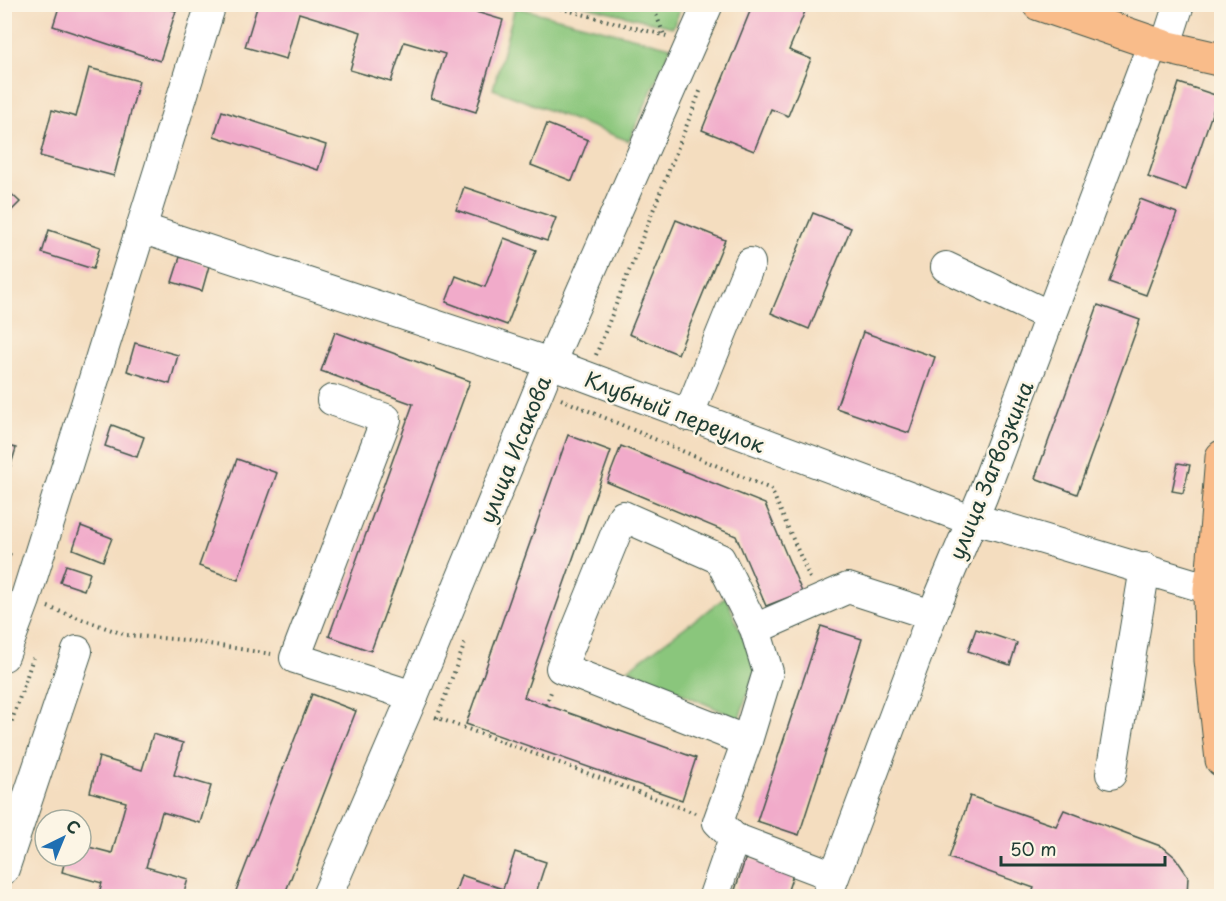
<svg xmlns="http://www.w3.org/2000/svg" width="1226" height="901" viewBox="0 0 1226 901" font-family="'Playpen Sans',sans-serif">
  <rect width="100%" height="100%" fill="#fcf5e5"/>
  <filter id="ink" filterUnits="userSpaceOnUse"><feTurbulence type="fractalNoise" baseFrequency=".0167" numOctaves="2"/><feDisplacementMap in="SourceGraphic" scale="12" xChannelSelector="R" yChannelSelector="G"/><feConvolveMatrix kernelMatrix="1 2 1 2 8 2 1 2 1" color-interpolation-filters="sRGB"/></filter>
  <filter id="wash" filterUnits="userSpaceOnUse"><feTurbulence type="fractalNoise" baseFrequency=".008" numOctaves="4" result="noise"/><feDisplacementMap in="SourceGraphic" scale="24" xChannelSelector="R" yChannelSelector="G"/><feGaussianBlur stdDeviation="1.35" result="paint"/><feColorMatrix in="noise" values="0 0 0 0 0 0 0 0 0 0 0 0 0 0 0 0 0 1.4 0 .05"/><feComposite in="paint" operator="in"/></filter>
  <g filter="url(#wash)">
    <rect width="100%" height="100%" fill="#f4ddbf"/>
    <g fill="#8ac67b" stroke="#548258" stroke-width="1.5">
      <path d="M581,5h101l-9,22z"/>
      <path d="M515,7l156,40 -42,94 -136,-52z"/>
      <path d="M726,597l30,72 -17,50 -111,-50z"/>
    </g>
    <g id="blocks">
      <g fill="#f1abca">
        <path d="M60,4h95l21,7 -16,50 -107,-35z"/>
        <path d="M258,4h191l54,16 -27,92 -45,-14 14,-44 -41,-12 -13,40 -41,-12 11,-38 -62,-19 -13,46 -41,-12z"/>
        <path d="M753,4h55l-19,46 22,9 -23,57 -17,-7 -17,42 -52,-21z"/>
        <path d="M89,68l50,13 -25,95 -74,-20 12,-46 24,7z"/>
        <path d="M1179,83l39,13 -32,94 -38,-13z"/>
        <path d="M222,111l104,34 -8,25 -104,-34z"/>
        <path d="M547,124l41,16 -16,41 -41,-16z"/>
        <path d="M4,187l16,15 -16,16z"/>
        <path d="M464,187l92,31 -9,23 -91,-31z"/>
        <path d="M1140,199l37,14 -31,82 -37,-13z"/>
        <path d="M813,213l38,15 -42,101 -38,-16z"/>
        <path d="M676,220l49,20 -47,114 -49,-20z"/>
        <path d="M49,230l51,17 -7,22 -51,-16z"/>
        <path d="M504,238l32,12 -29,75 -61,-23 10,-26 29,11z"/>
        <path d="M180,257l29,9 -7,25 -30,-9z"/>
        <path d="M1098,305l42,15 -63,174 -42,-16z"/>
        <path d="M335,332l135,49 -99,270 -42,-15 84,-232 -92,-33z"/>
        <path d="M863,332l72,25 -26,76 -73,-25z"/>
        <path d="M135,343l43,12 -8,29 -43,-13z"/>
        <path d="M112,425l32,12 -7,20 -32,-11z"/>
        <path d="M568,435l43,16 -87,246 172,61 -14,42 -216,-76z"/>
        <path d="M4,445l12,3 -9,30h-3z"/>
        <path d="M621,446l144,58 37,88 -36,14 -30,-70 -129,-54z"/>
        <path d="M237,459l40,14 -39,107 -39,-14z"/>
        <path d="M1178,463l12,2 -7,28 -11,-2z"/>
        <path d="M81,526l31,12 -9,23 -30,-12z"/>
        <path d="M66,565l24,8 -6,17 -24,-8z"/>
        <path d="M821,626l41,13 -63,196 -42,-14z"/>
        <path d="M976,629l41,14 -7,22 -42,-14z"/>
        <path d="M312,694l44,17 -72,185h-50z"/>
        <path d="M153,734l30,9 -9,32 37,11 -11,37 -38,-11 -16,55 42,12 -5,17h-85l4,-13 -40,-11 4,-16h15v-11l31,8 14,-51 -36,-10 9,-35 43,13z"/>
        <path d="M970,796l86,30 8,-16 99,37 12,10 13,19 -1,20h-147l-8,-3 2,-5 -85,-30z"/>
        <path d="M515,852l31,10 -11,34h-81l7,-21 42,14z"/>
        <path d="M746,857l48,15 -8,24h-53z"/>
      </g>
    </g>
  </g>
  <g filter="url(#ink)">
    <use href="#blocks" fill-opacity="0" stroke="#3f5549" stroke-width="1.5"/>
    <g fill="none" stroke-linecap="round" stroke-linejoin="round">
      <defs>
        <g id="minor">
          <path d="M1165,47l14,-43"/>
          <path d="M141,228l409,135 410,153 36,9 214,64"/>
          <path d="M946,267l104,49"/>
          <path d="M332,400l54,19 -91,239 118,38"/>
          <path d="M688,416l62,-153"/>
          <path d="M755,629l13,43 -21,69 -186,-73 62,-152 97,43 35,70 93,-41 84,27"/>
          <path d="M4,656l21,-56 186,-596"/>
          <path d="M747,741l-29,81 16,16 100,38"/>
          <path d="M1111,774l34,-206"/>
          <path d="M4,869l73,-218"/>
          <path d="M327,896l86,-200 137,-333 158,-359"/>
          <path d="M714,896l20,-58"/>
          <path d="M827,896l105,-281 50,-118 171,-454"/>
        </g>
        <g id="major">
          <path d="M1039,4l126,43 57,13"/>
          <path d="M1222,457l-9,113 -3,19 1,71 11,100"/>
        </g>
      </defs>
      <use href="#minor" stroke="#3f5549" stroke-width="32"/>
      <use href="#major" stroke="#3f5549" stroke-width="35"/>
      <g stroke="#3f5549" stroke-width="4" stroke-dasharray="1.5 4.5" stroke-linecap="butt">
        <path d="M543,4l124,32"/>
        <path d="M652,4l12,31"/>
        <path d="M596,355l105,-266"/>
        <path d="M561,399l210,90 39,89"/>
        <path d="M4,553l9,3"/>
        <path d="M48,607l78,28 58,5 87,14"/>
        <path d="M546,705l5,-13"/>
        <path d="M435,717l260,96"/>
        <path d="M437,718l28,-75"/>
        <path d="M4,744l29,-86"/>
      </g>
      <use href="#minor" stroke="#fff" stroke-width="30"/>
      <use href="#major" stroke="#f9bc8a" stroke-width="33"/>
    </g>
  </g>
  <g text-anchor="middle" dominant-baseline="central" stroke-width="5" stroke-linejoin="round" paint-order="stroke">
    <g font-size="21" fill="#1f3d34" stroke="#fcf5e5">
      <text transform="translate(675 411) rotate(21)">Клубный переулок</text>
      <text transform="translate(514 449) rotate(-68)">улица Исакова</text>
      <text transform="translate(990 470) rotate(-68)">улица Загвозкина</text>
    </g>
  </g>
  <rect width="1226" height="901" fill="none" stroke="#fcf5e5" stroke-width="24"/>
  <g transform="translate(63 838) rotate(43)"><circle r="28" fill="#fcf5e5" stroke="#a4ab9e" stroke-width="1.5"/>
  <path d="M0-4.5L10 22L0 15L-10 22Z" fill="#1f6fb2"/>
  <text y="-9" font-size="16" font-weight="bold" text-anchor="middle" fill="#1f3d34">С</text>
  </g>
  <path d="M1001 856v9h164v-9" fill="none" stroke="#1f3d34" stroke-width="3"/>
  <text x="1010" y="856" font-size="18" fill="#1f3d34" stroke="#fcf5e5" stroke-width="4.5" paint-order="stroke">50 m</text>
</svg>
